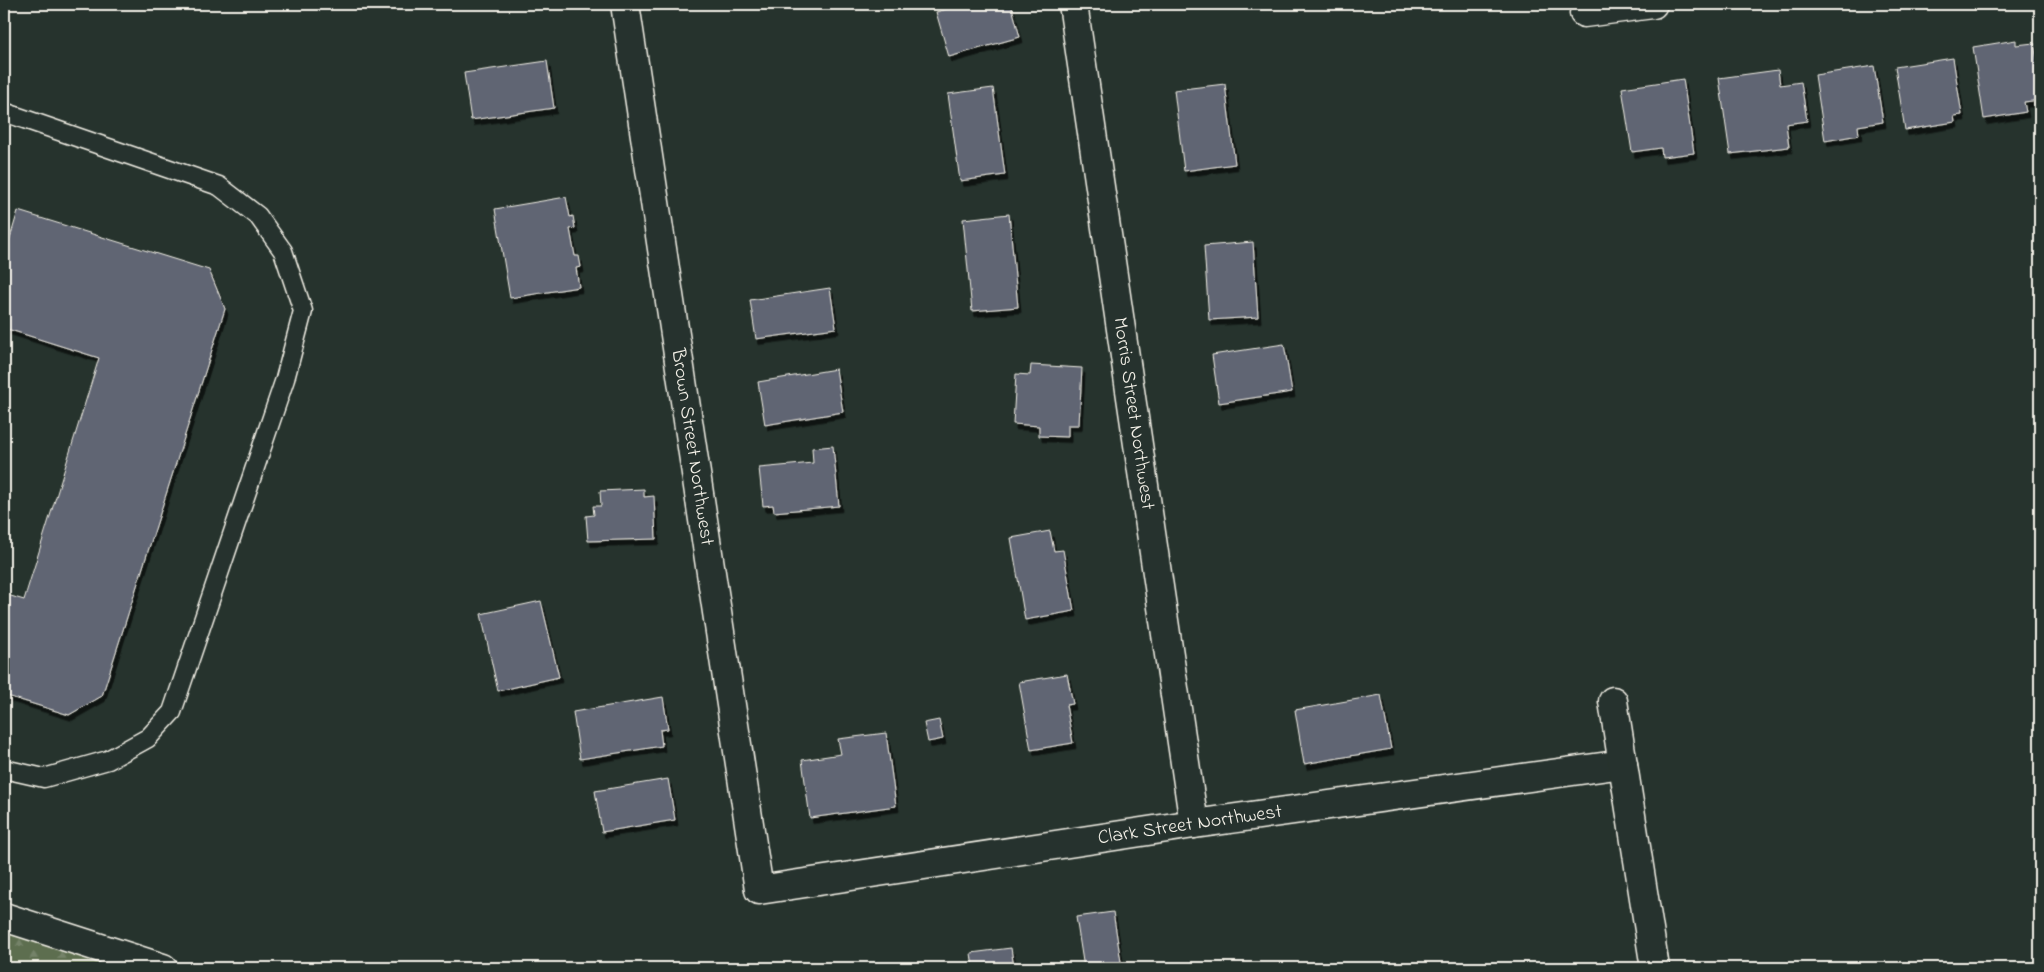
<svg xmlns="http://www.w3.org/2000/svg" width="2044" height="972" viewBox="0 0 2044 972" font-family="'Indie Flower',sans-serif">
  <defs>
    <pattern id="forest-firs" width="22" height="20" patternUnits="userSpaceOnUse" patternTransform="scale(1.25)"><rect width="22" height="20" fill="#5d6e50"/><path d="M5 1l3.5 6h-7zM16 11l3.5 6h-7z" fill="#758369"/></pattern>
    <filter id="shadow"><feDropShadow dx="3" dy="5.5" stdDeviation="0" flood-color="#0009"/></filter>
  </defs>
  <rect width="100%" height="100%" fill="#26332d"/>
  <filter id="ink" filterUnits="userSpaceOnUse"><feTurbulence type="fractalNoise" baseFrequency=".02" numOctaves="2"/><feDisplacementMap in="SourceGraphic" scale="10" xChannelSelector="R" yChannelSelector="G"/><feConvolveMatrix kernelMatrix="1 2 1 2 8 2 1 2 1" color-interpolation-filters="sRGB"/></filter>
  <g filter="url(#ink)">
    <path fill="url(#forest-firs)" stroke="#a8b09c" d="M4,922l157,46h-157z"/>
    <g fill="#606573" stroke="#f4f1e8" filter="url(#shadow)">
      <path d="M965,4h32l1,3 13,-3 9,33 -71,20 -13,-45z"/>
      <path d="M2016,40v5l18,-2 6,35v22l-16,2 2,10 -42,7 -11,-72z"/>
      <path d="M1953,58l9,57 -8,1 1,6 -50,8 -10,-63z"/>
      <path d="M547,61l7,47 -83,12 -7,-47z"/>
      <path d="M1874,66l9,56 -25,4 1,9 -34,6 -10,-66z"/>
      <path d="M1778,70l2,15 21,-3 6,39 -21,3 3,23 -59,7 -11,-76z"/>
      <path d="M1683,79l11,74 -32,4 -1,-9 -29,4 -10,-64z"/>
      <path d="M1225,84l10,80 -51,7 -10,-81z"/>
      <path d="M993,88l12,87 -45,6 -12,-87z"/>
      <path d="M566,197l4,20 3,-1 2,12 -5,1 5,27h4l2,11 -5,1 3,19 -69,11 -15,-89z"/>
      <path d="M18,211l191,59 16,39 -123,387 -33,19 -65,-20v-101l20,6 75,-242 -95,-30v-70z"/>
      <path d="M1009,214l9,93 -46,4 -9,-92z"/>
      <path d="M1253,242l5,75 -49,3 -5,-74z"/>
      <path d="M830,288l6,40 -80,11 -6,-39z"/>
      <path d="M1284,344l8,48 -73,11 -7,-48z"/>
      <path d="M1031,365l51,3 -3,57h-11v12l-29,-1v-10l-26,-2 3,-50 14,1z"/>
      <path d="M836,369l7,43 -78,13 -7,-43z"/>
      <path d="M833,446l6,60 -65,6 -1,-7 -10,1 -4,-38 54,-5 -1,-15z"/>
      <path d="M644,489v8l10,-1 2,43 -68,2 -2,-25 8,-1 -1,-9h8l-1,-15z"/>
      <path d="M1050,531l4,20 9,-1 11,61 -49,9 -14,-82z"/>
      <path d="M541,601l18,76 -61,14 -17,-77z"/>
      <path d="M1067,674l6,30 -7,1 7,38 -42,7 -12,-68z"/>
      <path d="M1381,695l10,54 -87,15 -9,-54z"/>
      <path d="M663,697l5,32 -8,1 2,16 -82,13 -7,-47z"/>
      <path d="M939,720l4,19 -15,3 -4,-19z"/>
      <path d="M886,733l10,73 -86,12 -8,-58 39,-6 -3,-15z"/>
      <path d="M668,779l7,41 -73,12 -7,-41z"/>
      <path d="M1113,912l9,56h-38l-8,-51z"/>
      <path d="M1011,948l3,20h-41l-2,-15z"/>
    </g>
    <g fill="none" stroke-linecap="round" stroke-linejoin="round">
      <defs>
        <path id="lane" d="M4,112l215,74 39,30 25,35 20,60 -18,68 -113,333 -24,26 -40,22 -64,18 -40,-9"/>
        <g id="street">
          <path id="s1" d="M625,4l134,886 435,-66 429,-60"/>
          <path id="s2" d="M1073,4l121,820"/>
          <path d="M1584,13l69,-9"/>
          <path d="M1613,701l42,267"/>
        </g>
        <path id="secondary" d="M4,917l159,51"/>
      </defs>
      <use href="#lane" stroke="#f4f1e8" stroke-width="21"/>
      <use href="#street" stroke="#f4f1e8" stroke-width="31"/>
      <use href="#secondary" stroke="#f4f1e8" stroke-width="31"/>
      <use href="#lane" stroke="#26332d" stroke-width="18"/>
      <use href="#street" stroke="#26332d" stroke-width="28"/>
      <use href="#secondary" stroke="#26332d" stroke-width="28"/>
    </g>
  </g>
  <g text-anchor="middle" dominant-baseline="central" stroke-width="4" stroke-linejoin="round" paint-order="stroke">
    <g font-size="20" fill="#f4f1e8" stroke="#26332d">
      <text stroke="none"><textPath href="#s2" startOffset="414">Morris Street Northwest</textPath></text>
      <text stroke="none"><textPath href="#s1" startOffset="448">Brown Street Northwest</textPath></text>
      <text stroke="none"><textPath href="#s1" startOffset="1332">Clark Street Northwest</textPath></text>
    </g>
  </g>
  <rect width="2044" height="972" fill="none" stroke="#26332d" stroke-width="20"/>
  <rect x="10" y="10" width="2024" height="952" fill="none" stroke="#f4f1e8" stroke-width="2" filter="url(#ink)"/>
</svg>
